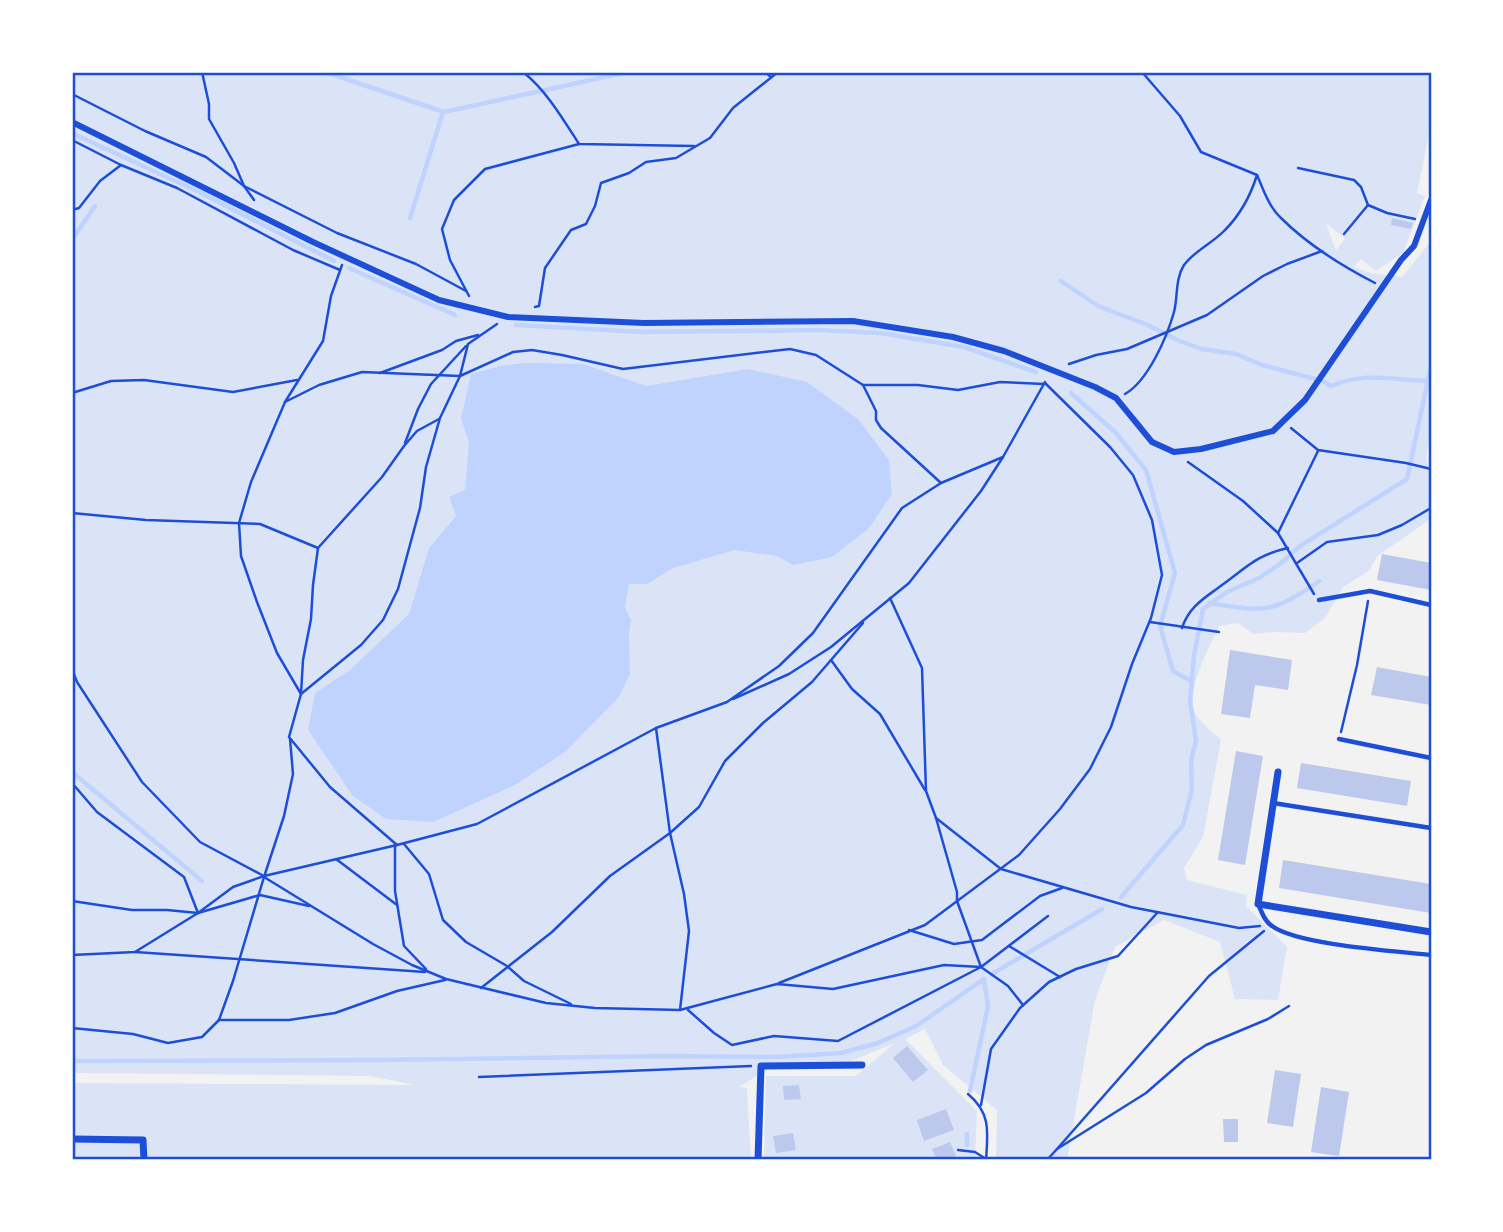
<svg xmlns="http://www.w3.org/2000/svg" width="1503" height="1232" viewBox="0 0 1503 1232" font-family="'PT Sans Narrow',sans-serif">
  <rect width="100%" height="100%" fill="#f2f2f2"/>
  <path fill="#dbe4f7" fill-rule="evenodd" d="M72,72h1358v57l-13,64 8,3 -22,57 -27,18 -15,-12 -7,8 17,6 31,4 29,-36v191l-5,26 5,19v42l-54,37 -8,15 -26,16 -18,31 -20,15 -31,-1 -21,2 -15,-11 -19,3c-9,21 -37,69 -22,90 6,9 16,16 24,24l-18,97 -19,31 3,12 60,15 -1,11 41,41 -9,53 -43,-1 -15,-57 -56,-22 -49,27 -20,53 -28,160h-71l1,-50 -54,-45 -18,-36 -20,10 72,72 -2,49h-211l2,-84h90l39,-33 -56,23 -68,1 -32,20 8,1 4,72h-679v-77l343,2 -45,-9 -298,-3zM1326,223l19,15 -9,13z"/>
  <path fill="#bfd3fe" d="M525,363l58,1 63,22 102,-17 59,13 51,37 31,41 3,34 -23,34 -37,29 -39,8 -16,-9 -42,-6 -62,18 -26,16h-18l-4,23 6,13 -2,14 1,40 -12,24 -53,54 -50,33 -82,37 -47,-3 -33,-23 -45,-66 7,-37 35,-23 59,-56 20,-66 27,-32 -7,-19 16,-7 4,-48 -8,-23 10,-45 29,-8z"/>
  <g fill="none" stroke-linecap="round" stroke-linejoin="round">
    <g stroke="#bfd3fe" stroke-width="4.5">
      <path d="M325,72l119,40 184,-40"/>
      <path d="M72,133l129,60 133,68"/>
      <path d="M410,218l33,-106"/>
      <path d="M72,240l23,-34"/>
      <path d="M349,268l106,47"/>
      <path d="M1061,281l37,25 50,19 29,15 25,9 34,5 26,11 61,16 8,5c38,-15 58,-6 97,-5"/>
      <path d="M516,325l127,7 174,-2 64,3 83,14 72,25"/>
      <path d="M1071,393l44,39 31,38 29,103 -15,53 13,45 18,10"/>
      <path d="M1209,603c56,9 63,11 110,-22"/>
      <path d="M72,772l130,109"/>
      <path d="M1121,897l62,-72 9,-36 -1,-28 5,-21 -6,-38 4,-47 9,-46 24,-17 32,-14 21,-14 20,-18 107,-67 24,-113"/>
      <path d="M992,974l110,-65"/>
      <path d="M72,1061l304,-1 291,-4 110,1 64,-4 37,-10 38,-17 68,-47"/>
      <path d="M970,1091l18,-85 -4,-27"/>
      <path d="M967,1145v-11"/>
    </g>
  </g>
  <g fill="#bdc9ec">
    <path d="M1392,218l21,5 -2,6 -20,-4z"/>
    <path d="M1382,554l49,9v27l-54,-10z"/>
    <path d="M1230,650l62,10 -4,30 -33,-5 -5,33 -29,-4z"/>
    <path d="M1377,667l54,10v28l-60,-10z"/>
    <path d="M1236,751l27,5 -18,109 -27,-5z"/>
    <path d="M1301,763l110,18 -4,25 -110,-18z"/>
    <path d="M1283,860l148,24v29l-152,-25z"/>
    <path d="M907,1046l21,24 -15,12 -20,-24z"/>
    <path d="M1275,1070l26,4 -8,53 -26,-4z"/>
    <path d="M799,1085l2,14 -17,1 -1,-14z"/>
    <path d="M1321,1087l28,5 -10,64 -28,-4z"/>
    <path d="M946,1109l8,21 -30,11 -7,-21z"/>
    <path d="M1223,1119h15v23h-14z"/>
    <path d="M793,1133l3,17 -20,3 -3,-17z"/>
    <path d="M950,1142l6,14 -10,4h-9l-5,-11z"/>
  </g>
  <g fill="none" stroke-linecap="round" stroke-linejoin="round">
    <g stroke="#1d4ed8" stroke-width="2.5">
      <path d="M202,72l7,32v15l25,44 10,23 10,14"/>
      <path d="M523,72c23,18 40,47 56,72l115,2"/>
      <path d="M765,72l6,5"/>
      <path d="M72,94l73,37 61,26 38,29 93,47 79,31 50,27"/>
      <path d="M72,140l49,25 56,23 116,62 47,20"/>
      <path d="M1298,168l56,12 7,7 7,18 19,8 28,6"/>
      <path d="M1257,175c6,14 12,32 24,43 26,26 61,48 94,65"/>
      <path d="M72,210l7,-2 21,-27 21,-16"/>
      <path d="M1344,234l24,-29"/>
      <path d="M469,296l-19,-36 -8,-31 12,-29 31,-31 94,-25"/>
      <path d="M535,307l4,-1 6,-38 26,-38 15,-6 9,-18 6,-23 28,-10 17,-11 30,-4 34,-20 23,-30 45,-36"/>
      <path d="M497,324l-29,20 -8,32 -20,42 -14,49 -6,41 -22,81 -15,31 -22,25 -60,49 -12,43 41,50 67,58 80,-21 179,-96 71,-26 52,-36 34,-33 89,-125 39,-25 62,-26"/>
      <path d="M1069,364l27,-9 31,-6 80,-34 56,-39 24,-12 35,-13"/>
      <path d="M380,373l62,-23 14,-9 22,-6"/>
      <path d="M863,385h55l40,5 42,-8 44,2"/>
      <path d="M72,393l39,-12 33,-1 89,12 64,-12"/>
      <path d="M1125,394c23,-13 42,-57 49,-82 4,-15 1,-33 10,-47 11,-15 29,-22 41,-35 15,-15 26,-36 32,-55l-56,-23 -21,-36 -38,-44"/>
      <path d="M285,402l38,-61 8,-45 11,-31"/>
      <path d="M1291,428l27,22 88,13 25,6"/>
      <path d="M405,443l13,-34 13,-25 35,-38"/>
      <path d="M1188,462l55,39 35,32 36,61"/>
      <path d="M72,513l74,7 114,4 58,24"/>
      <path d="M1278,533l40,-82"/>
      <path d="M1297,563l30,-21 51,-7 24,-10 29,-17"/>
      <path d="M890,598l32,70 4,123 10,27 21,74v9l24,66 27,19 15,19"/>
      <path d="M1150,622l69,10"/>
      <path d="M1182,628c7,-22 23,-30 40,-43 24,-17 34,-30 66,-37"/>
      <path d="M831,660l21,29 28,25 45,76"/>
      <path d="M72,669l5,13 65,100 58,60 62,33"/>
      <path d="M301,694l-24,-41 -20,-51 -16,-46 -2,-33 12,-41 34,-80 34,-17 43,-13 98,4 53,-24 19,-2 30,5 61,14 167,-20 26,6 47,30 13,26v9l5,8 60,55"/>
      <path d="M301,694l2,-34 8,-41 2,-34 5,-37 64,-71 22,-31 13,-15 22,-12"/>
      <path d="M733,699l56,-25 42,-27 78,-64 72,-92 22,-34 42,-75"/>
      <path d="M656,728l14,105 14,61 5,37 -9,79"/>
      <path d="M1341,732l16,-67 11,-64"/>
      <path d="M290,739l3,35 -9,42 -20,61 109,67 39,21 34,14 100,24 49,5 85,2 97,-26 56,5 111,-24 37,2"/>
      <path d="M72,783l25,29 87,65 14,36"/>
      <path d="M936,818l65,51 130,38 108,21 21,-2"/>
      <path d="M404,844l25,30 14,46 23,22 41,24 17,15 47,23"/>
      <path d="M395,845v46l9,55 22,23"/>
      <path d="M336,859l61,46"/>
      <path d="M72,901l60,9h35l31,3 62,-18 49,11"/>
      <path d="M909,930l45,14 28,-4 58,-44 22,-8"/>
      <path d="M1009,946l51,31"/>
      <path d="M135,952l290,20"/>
      <path d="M72,955l63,-3 63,-39 35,-26 31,-11 133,-31"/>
      <path d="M779,983l146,-58 94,-70 41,-46 30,-40 21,-42 21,-63 19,-46 11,-43 -10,-55 -19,-45 -23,-28 -65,-64"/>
      <path d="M481,988l71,-56 58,-56 60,-43 29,-26 26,-46 38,-38 49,-41 51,-59"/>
      <path d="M688,1010l26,23 18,12 42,-9 64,5 143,-74 67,-51"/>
      <path d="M219,1020l14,-39 31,-104"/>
      <path d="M72,1028l61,6 35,9 34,-6 17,-17h70l46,-7 62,-22 48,-11"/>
      <path d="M479,1077l272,-11"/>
      <path d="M968,1094c23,19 20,38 18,66"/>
      <path d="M981,1105l10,-56 29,-41 29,-26 27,-13 42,-13 40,-44"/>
      <path d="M1057,1149l152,-173 55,-45"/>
      <path d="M958,1150l17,2 11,7"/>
      <path d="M1047,1160l10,-11 89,-56 39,-34 21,-14 62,-26 21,-13"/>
    </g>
    <g stroke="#1d4ed8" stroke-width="4.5">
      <path d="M1319,600l51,-9 61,14"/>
      <path d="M1339,739l92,19"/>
      <path d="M1273,803l158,25"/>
      <path d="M1258,904c4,8 6,17 14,22 26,19 123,25 159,29"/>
    </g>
    <path stroke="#1d4ed8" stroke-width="6" d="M72,122l241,120 126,58 69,17 136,6 209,-2 100,16 51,14 91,36 21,11 36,44 22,10 27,-3 72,-18 32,-31 96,-140 13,-14 17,-46"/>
    <g stroke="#1d4ed8" stroke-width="7">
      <path d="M1278,772l-20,132 173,28"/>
      <path d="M72,1139l71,1 1,20"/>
      <path d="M758,1160l3,-94 101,-1"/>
    </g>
  </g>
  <rect width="1503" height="1232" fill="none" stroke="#ffffff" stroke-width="147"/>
  <rect x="74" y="74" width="1356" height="1084" fill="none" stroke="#1d4ed8" stroke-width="2.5"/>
</svg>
